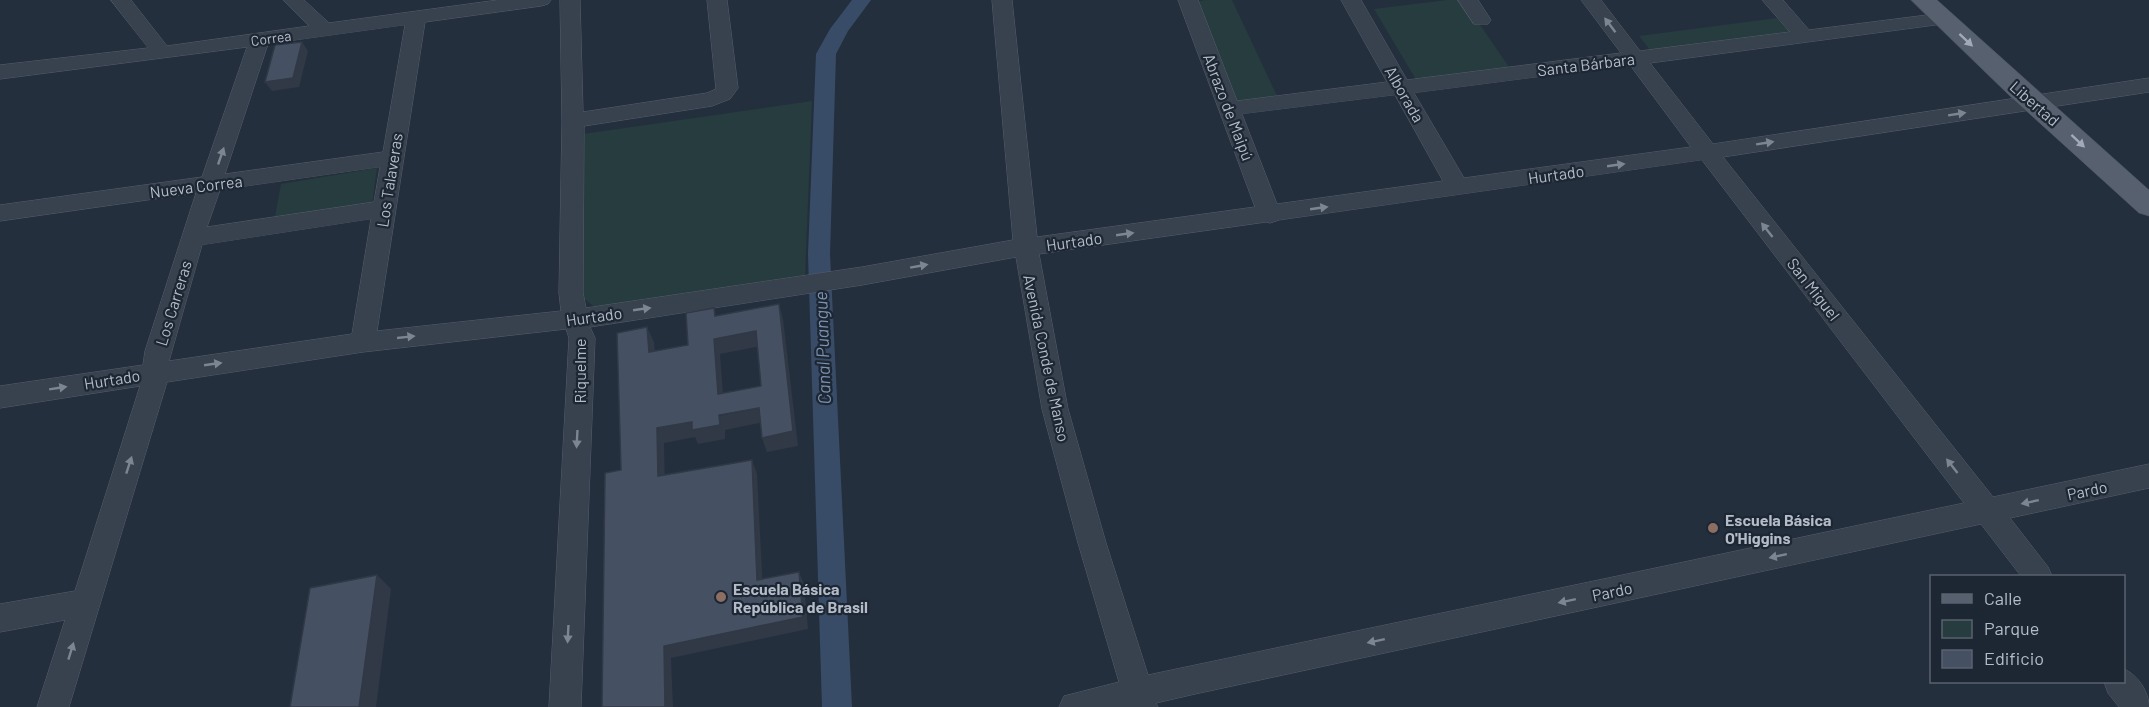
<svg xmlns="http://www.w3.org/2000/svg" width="2149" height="707" viewBox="0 0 2149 707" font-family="Barlow,sans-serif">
  <rect width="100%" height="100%" fill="#242f3e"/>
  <g fill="#263c3f">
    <path d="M1206,0h26l45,96 -41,5 -42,-99z"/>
    <path d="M1447,0h16l48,70 -93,13 -44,-74z"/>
    <path d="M1777,18l14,15 -140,18 -12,-15z"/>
    <path d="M812,101l-7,176 -209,31 -13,-10v-164z"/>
    <path d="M377,168l-5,36 -98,18 7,-38z"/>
  </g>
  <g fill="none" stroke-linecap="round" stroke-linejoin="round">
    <path fill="#394c67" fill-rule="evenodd" d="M852,0h19l-23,31 -12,23 -6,200 22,453h-30l-14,-453 8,-200 14,-25z"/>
    <defs>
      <g id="minor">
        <path d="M111,0h20l36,46 142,-20 -26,-26h21l25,23 169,-23h53l-3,4 -7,2 -116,16 -48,309 184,-20 -2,-18 3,-172 -2,-121h20l3,112 124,-19 9,-4 -9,-89h20l11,88 -8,11 -18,7 -128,20 -1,167 3,15 276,-41 151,-27 -21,-240h20l25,237 218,-30 -77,-207h20l39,101 150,-19 -46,-82h20l46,80 214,-27 -40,-53h20l39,51 150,-19 -28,-32h21l26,30 134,-17 7,2 3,4 -3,4 -300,40 63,81 436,-66v14l-426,65 270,340 156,-33v24l-139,30 38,49 4,9h-31l-40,-52 -786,170 -39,9 2,4h-99l5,-11 55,-14 -41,-139 -36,-134 -26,-152 -154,28 -272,42 5,11 -14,369h-32l20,-369 -3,-9 -203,23 -196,30 -98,325h-32l28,-87 -65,12v-28l75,-13 65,-205 -140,22v-22l143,-21 2,-14 51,-158 -196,28v-16l202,-28 45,-130 -247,32v-14l148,-17zM405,25l-22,127 -158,22 43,-130zM1630,65l61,82 -227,31 -50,-85zM1395,95l48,86 -166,23 -35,-90zM1702,160l262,343 -816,172 -42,-132 -38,-134 -29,-155 227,-32 4,1 9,-3zM380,167l-6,35 -167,25 13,-37zM371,219l-19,115 -183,27 33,-116z"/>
        <path d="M1458,0h20l13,20 -3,4h-14z"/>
        <path d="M2124,669c14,6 25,23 25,38h-30l-11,-14 -4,-11h20z"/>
      </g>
      <path id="major" d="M1911,0h26l212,190v26l-10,-3 -129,-117z"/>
    </defs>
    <use href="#minor" stroke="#565f6c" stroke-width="1"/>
    <use href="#major" stroke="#414a57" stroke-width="1"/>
    <use href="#minor" fill="#38414e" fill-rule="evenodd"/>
    <use href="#major" fill="#56606e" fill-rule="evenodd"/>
  </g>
  <g fill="#303945">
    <path d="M302,42l6,9 -9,36 -27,4 -7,-9z"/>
    <path d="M779,304l4,15 15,127 -31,6 -5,-14z"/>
    <path d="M647,327l7,15 2,25 -7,-15z"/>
    <path d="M756,331l5,15 -41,8 4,55 -6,-15 -4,-55z"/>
    <path d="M759,408l5,14 -39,8v9l-27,5 -3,-7 -31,6 1,47 -7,-14 -1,-48z"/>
    <path d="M752,460l5,14 6,119 -6,-13z"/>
    <path d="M799,572l5,12 4,45 -137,29 2,49h-8l-1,-61z"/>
    <path d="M377,575l14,14 -15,118h-17z"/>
  </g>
  <g fill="#455162" stroke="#303945" stroke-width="1.5" fill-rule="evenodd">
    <path d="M302,42l-9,36 -28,4 10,-37z"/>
    <path d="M779,304l14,127 -31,7 -3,-30 -40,7 1,10 -28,5v-8l-35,6 1,48 94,-16 5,120 42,-8 4,45 -139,29 1,61h-63l3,-234 16,-3 -4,-137 30,-6 2,25 39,-7 -2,-32 28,-5 1,8zM756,331l5,55 -43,8 -4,-55z"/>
    <path d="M377,575l-18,132h-69l20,-119z"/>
  </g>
  <defs><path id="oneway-solid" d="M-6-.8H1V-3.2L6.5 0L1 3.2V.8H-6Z" transform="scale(1.5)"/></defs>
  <g fill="#7c8592">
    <use href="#oneway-solid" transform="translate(1610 25) rotate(-127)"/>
    <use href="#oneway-solid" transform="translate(1957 114) rotate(-9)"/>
    <use href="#oneway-solid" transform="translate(1765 143) rotate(-9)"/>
    <use href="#oneway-solid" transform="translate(221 156) rotate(-71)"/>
    <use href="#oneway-solid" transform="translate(1616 165) rotate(-8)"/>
    <use href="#oneway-solid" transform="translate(1319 208) rotate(-8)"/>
    <use href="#oneway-solid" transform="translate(1767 230) rotate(-128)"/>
    <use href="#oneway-solid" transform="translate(1125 234) rotate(-8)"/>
    <use href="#oneway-solid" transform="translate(919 266) rotate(-10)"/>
    <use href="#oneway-solid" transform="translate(642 309) rotate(-8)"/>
    <use href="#oneway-solid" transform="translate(406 337) rotate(-6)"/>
    <use href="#oneway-solid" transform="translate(213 364) rotate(-8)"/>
    <use href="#oneway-solid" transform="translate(58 388) rotate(-9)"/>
    <use href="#oneway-solid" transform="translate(577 439) rotate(93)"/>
    <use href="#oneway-solid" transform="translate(129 465) rotate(-72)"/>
    <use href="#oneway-solid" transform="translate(1952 466) rotate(-128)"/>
    <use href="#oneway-solid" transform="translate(2030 502) rotate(168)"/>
    <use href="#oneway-solid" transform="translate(1778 556) rotate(168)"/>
    <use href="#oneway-solid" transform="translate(1567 601) rotate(168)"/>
    <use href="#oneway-solid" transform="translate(568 634) rotate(93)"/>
    <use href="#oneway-solid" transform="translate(1376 641) rotate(168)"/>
    <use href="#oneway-solid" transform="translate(71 651) rotate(-73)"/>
  </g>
  <g fill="#a1aab7">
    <use href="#oneway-solid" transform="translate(1966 40) rotate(43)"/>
    <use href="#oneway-solid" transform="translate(2078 141) rotate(43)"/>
  </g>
  <g fill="#8d6e63" stroke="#1d2633" stroke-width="2">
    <circle cx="1713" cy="528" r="6"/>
    <circle cx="721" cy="597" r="6"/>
  </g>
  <g text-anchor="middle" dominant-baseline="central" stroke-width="4.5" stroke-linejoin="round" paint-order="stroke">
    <g font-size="14" fill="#b4bcc9" stroke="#1d2633">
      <text transform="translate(271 38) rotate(-8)">Correa</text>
    </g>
    <g font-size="16" fill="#b4bcc9" stroke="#1d2633">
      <text transform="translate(1586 64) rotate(-7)">Santa Bárbara</text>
      <text transform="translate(1405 94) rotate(60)">Alborada</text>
      <text transform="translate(2035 103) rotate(41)">Libertad</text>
      <text transform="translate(1229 107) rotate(69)">Abrazo de Maipú</text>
      <text transform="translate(1556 174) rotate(-8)">Hurtado</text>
      <text transform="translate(389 180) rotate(-81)">Los Talaveras</text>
      <text transform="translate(196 186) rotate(-7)">Nueva Correa</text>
      <text transform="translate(1074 241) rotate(-8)">Hurtado</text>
      <text transform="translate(1814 289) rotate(52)">San Miguel</text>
      <text transform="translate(173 303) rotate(-73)">Los Carreras</text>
      <text transform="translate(594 316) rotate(-8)">Hurtado</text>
      <text transform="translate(1047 358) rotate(78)">Avenida Conde de Manso</text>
      <text transform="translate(579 371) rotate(-90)">Riquelme</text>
      <text transform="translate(112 379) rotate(-9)">Hurtado</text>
      <text transform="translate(2087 490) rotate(-12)">Pardo</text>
      <text transform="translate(1612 591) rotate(-12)">Pardo</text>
    </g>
    <g font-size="16" font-weight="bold" fill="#b4bcc9" stroke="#1d2633" text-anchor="start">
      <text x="1725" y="519">Escuela Básica<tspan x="1725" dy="18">O'Higgins</tspan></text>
      <text x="733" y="588">Escuela Básica<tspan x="733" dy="18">República de Brasil</tspan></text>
    </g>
    <g font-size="18" font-style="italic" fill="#7c92b1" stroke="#1d2633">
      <text transform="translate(822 348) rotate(-92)">Canal Puangue</text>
    </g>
  </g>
  <rect x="1930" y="575" width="195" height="108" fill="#1d2633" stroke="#59626f" stroke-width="1.5"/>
  <rect x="1942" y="594" width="30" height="9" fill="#56606e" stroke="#59626f" stroke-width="1.5"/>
  <text x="1984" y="605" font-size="18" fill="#b4bcc9">Calle</text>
  <rect x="1942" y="620" width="30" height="18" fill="#263c3f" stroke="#59626f" stroke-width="1.5"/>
  <text x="1984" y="635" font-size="18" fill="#b4bcc9">Parque</text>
  <rect x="1942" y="650" width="30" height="18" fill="#455162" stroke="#59626f" stroke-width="1.5"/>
  <text x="1984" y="665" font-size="18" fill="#b4bcc9">Edificio</text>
</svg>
